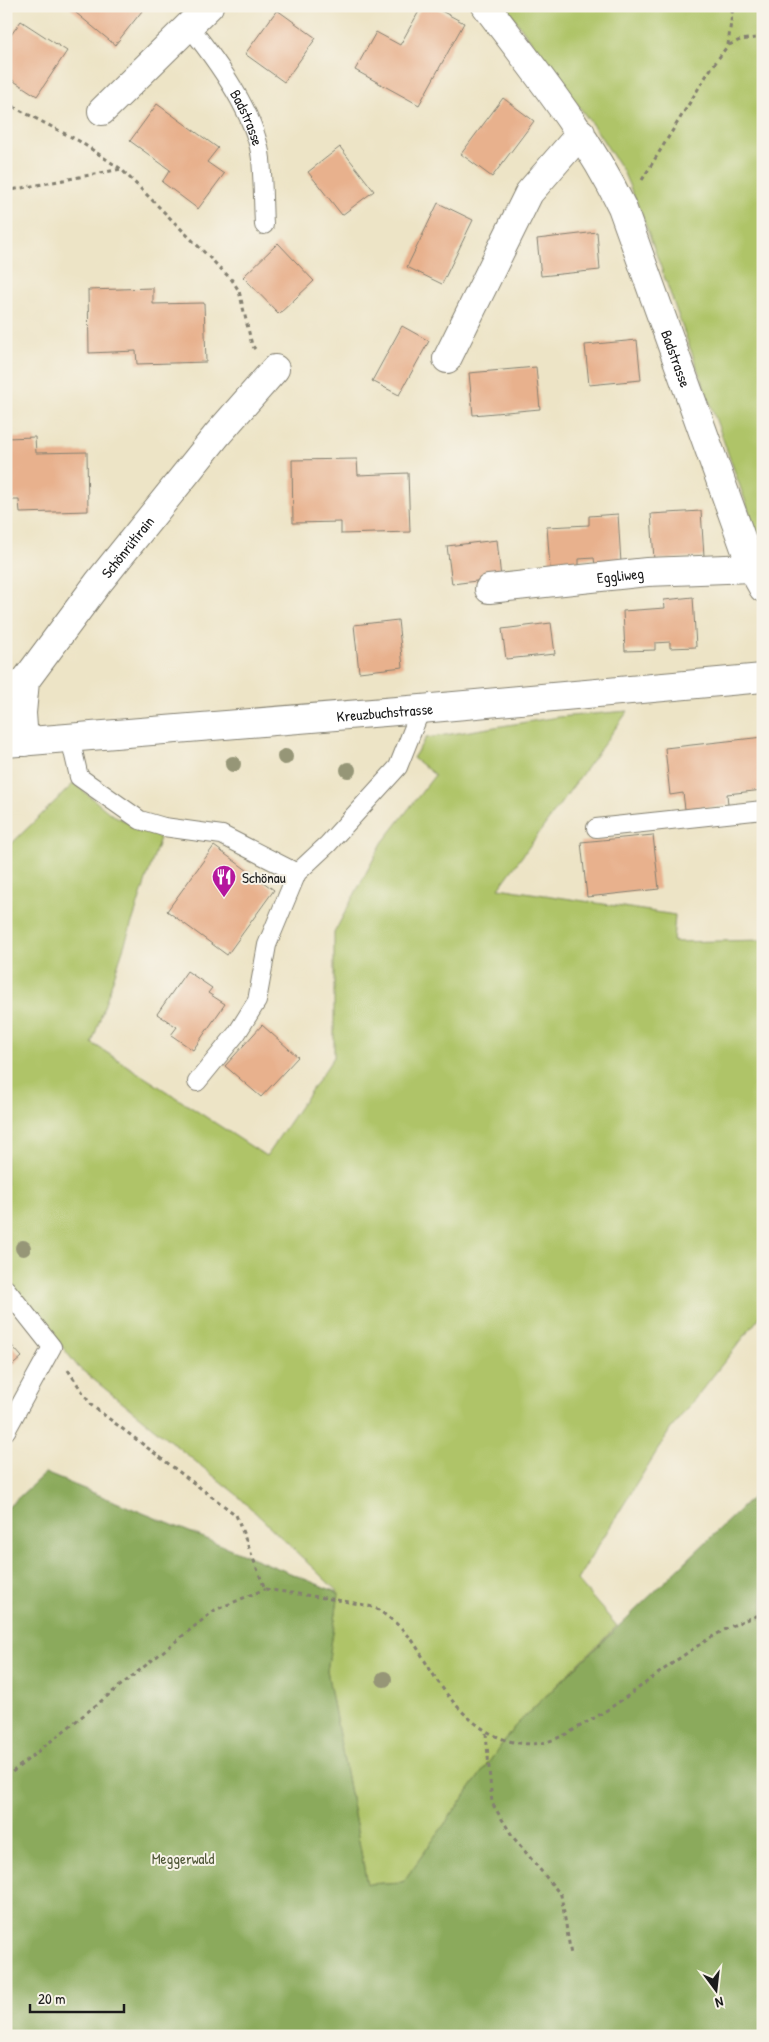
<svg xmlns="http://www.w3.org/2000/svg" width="769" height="2042" viewBox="0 0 769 2042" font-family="'Patrick Hand',sans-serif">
  <rect width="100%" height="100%" fill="#f7f3e8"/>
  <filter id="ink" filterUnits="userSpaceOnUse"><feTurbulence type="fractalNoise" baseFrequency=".02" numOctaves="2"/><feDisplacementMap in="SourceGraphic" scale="10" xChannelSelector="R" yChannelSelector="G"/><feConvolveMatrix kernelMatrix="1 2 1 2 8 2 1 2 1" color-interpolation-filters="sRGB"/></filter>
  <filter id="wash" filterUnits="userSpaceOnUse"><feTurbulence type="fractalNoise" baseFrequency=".0096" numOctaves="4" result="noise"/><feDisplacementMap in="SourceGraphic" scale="20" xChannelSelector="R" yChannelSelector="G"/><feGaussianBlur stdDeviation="1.12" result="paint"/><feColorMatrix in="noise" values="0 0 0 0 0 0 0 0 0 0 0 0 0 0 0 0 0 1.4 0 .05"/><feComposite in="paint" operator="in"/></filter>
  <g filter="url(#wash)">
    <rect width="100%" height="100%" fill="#ede4c6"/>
    <g fill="#afc468" stroke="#667042">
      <path d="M505,6h258v544l-121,-335 -19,-44 -26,-40z"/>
      <path d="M628,711l-129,177 176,27 -2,27 90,-2v373l-93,117 -93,150 40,46 -102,100 -112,156 -36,2 -40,-213 12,-78 -103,-99 -158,-127 -42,-54 -30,-32v-432l68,-66 37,31 49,24 -68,205 174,113 68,-99v-124l48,-90 53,-68 -22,-17 13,-20 132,-21z"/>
    </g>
    <path fill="#8baa5c" stroke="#54633c" d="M45,1473l294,120 -12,78 40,213 36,-2 112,-156 248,-239v549h-757v-527z"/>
    <g id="blocks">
      <g fill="#e8b18d">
        <path d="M71,6h75l-31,39 -45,-37z"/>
        <path d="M422,6h10l32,17 -45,82 -64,-35 21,-38 24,13z"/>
        <path d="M277,10l39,28 -32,44 -39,-28z"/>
        <path d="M21,21l46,30 -30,45 -31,-20v-34z"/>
        <path d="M503,98l31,23 -42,56 -31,-23z"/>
        <path d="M157,104l61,44 -11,14 17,12 -26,35 -36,-27 8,-12 -40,-29z"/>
        <path d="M340,147l34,44 -32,24 -34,-43z"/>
        <path d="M438,203l35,17 -31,64 -35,-17z"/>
        <path d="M597,232l3,38 -59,6 -4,-37z"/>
        <path d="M278,243l36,38 -35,33 -36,-37z"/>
        <path d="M153,288v16l51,-1 2,59 -69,2 -1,-13 -47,2 -1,-63z"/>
        <path d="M402,326l27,15 -30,54 -27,-14z"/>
        <path d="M637,340l4,40 -52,5 -4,-40z"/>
        <path d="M536,367l4,42 -67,6 -4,-42z"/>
        <path d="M35,437l1,16 51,-1 1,59 -68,2 -1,-13h-13v-62z"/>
        <path d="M357,459l1,16 50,-2 2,59 -69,2v-12l-48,1 -1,-63z"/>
        <path d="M701,511l3,45 -50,4 -3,-46z"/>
        <path d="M618,514l3,49 -26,2 -1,-7 -15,1v7l-29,2 -3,-41 42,-2v-9z"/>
        <path d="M497,540l4,38 -49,6 -5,-38z"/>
        <path d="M693,597l3,50 -26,1v-6l-15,1v7l-30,1 -2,-40 42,-3 -1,-8z"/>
        <path d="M398,620l5,47 -44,5 -5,-47z"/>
        <path d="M551,623l4,31 -49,5 -4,-30z"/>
        <path d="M763,737v53l-36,4 1,11 -43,4 -2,-16 -13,2 -5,-47z"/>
        <path d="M653,835l6,54 -72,8 -6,-55z"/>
        <path d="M214,846l60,44 -47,65 -60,-44z"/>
        <path d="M187,971l25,17 -4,5 17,11 -32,46 -22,-15 6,-8 -20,-13z"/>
        <path d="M262,1025l36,32 -37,40 -36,-31z"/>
        <path d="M6,1339l16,18 -16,14z"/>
      </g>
    </g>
  </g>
  <g filter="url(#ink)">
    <use href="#blocks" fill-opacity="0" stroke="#848071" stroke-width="1"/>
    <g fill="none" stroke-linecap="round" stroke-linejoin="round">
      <defs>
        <g id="service">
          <path id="s1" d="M189,26c28,35 67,88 72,133 2,22 2,44 3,66"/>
          <path d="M6,680l19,1"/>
          <path d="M70,738l9,39 61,43 24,7 58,8 75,38"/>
          <path d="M596,828l167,-18"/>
          <path d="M197,1082l40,-49 20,-32 10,-56 30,-72 31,-29 70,-77 23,-58"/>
          <path d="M6,1289l46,58 -46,84"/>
        </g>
        <g id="minor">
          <path id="s2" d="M486,6c49,65 100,127 136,201l130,361 11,20"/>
          <path d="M102,111l107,-105"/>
          <path d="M447,359l82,-166 52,-60"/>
          <path id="s3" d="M489,589l158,-17 105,-4"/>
          <path id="s4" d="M24,742l-2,-29 3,-32 73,-98 119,-148 58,-66"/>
        </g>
        <g id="tertiary">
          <path id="s5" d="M6,743l415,-34 342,-31"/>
        </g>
      </defs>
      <use href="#service" stroke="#848071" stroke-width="20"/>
      <use href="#minor" stroke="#848071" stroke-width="30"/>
      <use href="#tertiary" stroke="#848071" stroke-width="30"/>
      <g stroke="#848071" stroke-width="3" stroke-dasharray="4 4" stroke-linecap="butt">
        <path d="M729,45l11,-5 23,-3"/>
        <path d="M6,103l73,38 42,28 111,111 7,11 13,54 3,4"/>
        <path d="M642,180l66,-107 20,-28 5,-39"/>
        <path d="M6,191l115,-22"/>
        <path d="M68,1370l23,35 145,110 29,74c17,3 103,14 112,20 10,7 21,15 29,24 11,11 18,28 27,41 23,37 60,76 108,69 17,-3 33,-13 48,-22 55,-31 113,-90 174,-107"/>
        <path d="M486,1733l6,70 21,34 48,58 10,60"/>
        <path d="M6,1777l209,-167 50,-21"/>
      </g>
      <use href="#service" stroke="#fff" stroke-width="18"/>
      <use href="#minor" stroke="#fff" stroke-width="28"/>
      <use href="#tertiary" stroke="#fff" stroke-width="28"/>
    </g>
    <g fill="#969677">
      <circle cx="285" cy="757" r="8"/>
      <circle cx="233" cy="764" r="8"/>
      <circle cx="348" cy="770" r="8"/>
      <circle cx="23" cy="1248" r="8"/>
      <circle cx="384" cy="1679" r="8"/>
    </g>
  </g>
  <defs>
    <symbol id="restaurant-pin" viewBox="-11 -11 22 30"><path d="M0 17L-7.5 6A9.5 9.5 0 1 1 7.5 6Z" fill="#b5179e" stroke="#f7f3e8"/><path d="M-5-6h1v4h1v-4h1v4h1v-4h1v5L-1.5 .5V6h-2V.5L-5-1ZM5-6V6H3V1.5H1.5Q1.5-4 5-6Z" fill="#fff"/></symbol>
  </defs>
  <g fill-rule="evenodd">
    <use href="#restaurant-pin" x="210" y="863" width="28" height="38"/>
  </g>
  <g text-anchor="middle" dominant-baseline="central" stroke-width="4" stroke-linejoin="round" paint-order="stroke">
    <g font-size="15" fill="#1c1c1c" stroke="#f7f3e8">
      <text stroke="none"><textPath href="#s1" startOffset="109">Badstrasse</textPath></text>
      <text stroke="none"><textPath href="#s2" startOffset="404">Badstrasse</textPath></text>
      <text stroke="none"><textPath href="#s4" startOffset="230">Schönrütirain</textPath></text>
      <text stroke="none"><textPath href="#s3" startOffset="132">Eggliweg</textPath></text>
      <text stroke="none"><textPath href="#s5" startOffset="380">Kreuzbuchstrasse</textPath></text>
    </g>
    <g font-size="15" fill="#1c1c1c" stroke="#f7f3e8" text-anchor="start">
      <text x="242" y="877">Schönau</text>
    </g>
    <g font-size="15" fill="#4f5737" stroke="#f7f3e8">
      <text x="183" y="1858">Meggerwald</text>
    </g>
  </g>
  <rect width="769" height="2042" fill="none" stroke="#f7f3e8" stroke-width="25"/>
  <g transform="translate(716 1990) rotate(165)" stroke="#f7f3e8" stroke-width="4" paint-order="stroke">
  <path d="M0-4L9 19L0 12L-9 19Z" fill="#1c1c1c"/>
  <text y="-8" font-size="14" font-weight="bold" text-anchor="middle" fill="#1c1c1c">N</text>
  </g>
  <path d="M30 2004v8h94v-8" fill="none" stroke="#1c1c1c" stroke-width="2.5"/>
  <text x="38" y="2004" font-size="15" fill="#1c1c1c" stroke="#f7f3e8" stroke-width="4" paint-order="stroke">20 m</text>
</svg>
